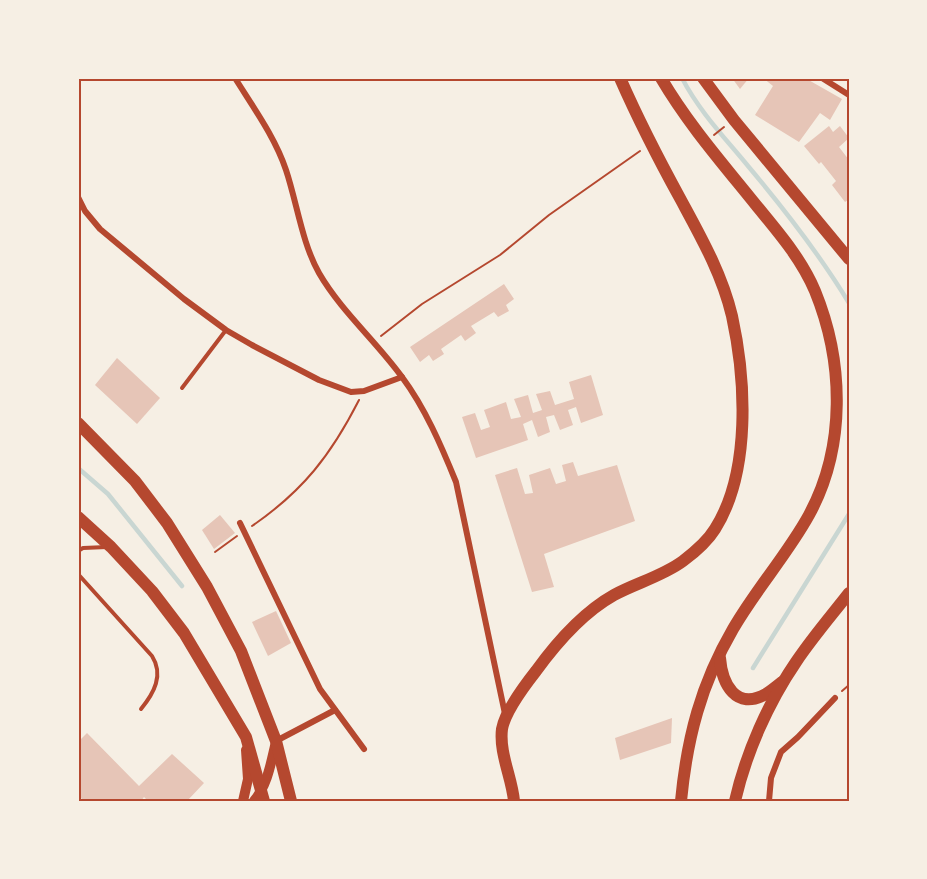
<svg xmlns="http://www.w3.org/2000/svg" width="927" height="879" viewBox="0 0 927 879" font-family="'PT Sans Narrow',sans-serif">
  <rect width="100%" height="100%" fill="#f6efe4"/>
  <g fill="none" stroke-linecap="round" stroke-linejoin="round">
    <g stroke="#c9d6d2" stroke-width="4.5">
      <path d="M682,78c17,33 43,60 66,88 37,44 72,89 101,137"/>
      <path d="M78,468l30,26 74,92"/>
      <path d="M753,668l96,-154"/>
    </g>
  </g>
  <g fill="#e6c5b7">
    <path d="M732,78h17l-9,11z"/>
    <path d="M763,78h42l37,21 -12,21 -10,-7 -21,29 -44,-27 18,-29z"/>
    <path d="M829,126l4,6 7,-6 9,12 -10,9 10,13v39l-4,3 -13,-17 4,-4 -15,-19 -2,2 -15,-18z"/>
    <path d="M504,284l10,15 -8,6 3,6 -11,6 -4,-5 -23,14 5,7 -11,8 -4,-6 -20,14 3,5 -11,7 -4,-6 -9,7 -10,-15z"/>
    <path d="M117,358l43,40 -23,26 -42,-39z"/>
    <path d="M591,375l12,40 -22,8 -5,-16 -8,3 5,15 -13,5 -6,-15 -8,2 4,15 -12,5 -6,-17 -9,4 5,16 -52,18 -14,-41 13,-4 6,17 9,-3 -6,-17 22,-8 5,17 10,-2 -7,-18 14,-4 5,18 9,-3 -6,-16 14,-3 5,14 19,-6 -5,-17z"/>
    <path d="M573,462l5,14 39,-11 18,56 -91,33 10,33 -22,5 -37,-117 22,-7 8,26 8,-1 -4,-18 21,-7 6,16 10,-3 -4,-16z"/>
    <path d="M220,515l15,18 -21,16 -12,-19z"/>
    <path d="M276,611l15,32 -23,13 -16,-34z"/>
    <path d="M672,718l-1,25 -51,17 -5,-22z"/>
    <path d="M87,733l52,53 33,-32 32,29 -17,18h-39l-4,-4 -3,4h-57l-6,-6v-53z"/>
  </g>
  <g fill="none" stroke-linecap="round" stroke-linejoin="round">
    <g stroke="#b5482f" stroke-width="2">
      <path d="M714,135l10,-8"/>
      <path d="M381,336l41,-32 78,-49 49,-40 91,-64"/>
      <path d="M252,526c51,-35 79,-71 107,-126"/>
      <path d="M215,552l22,-16"/>
      <path d="M842,691l7,-6"/>
    </g>
    <g stroke="#b5482f" stroke-width="4">
      <path d="M182,388l44,-58"/>
      <path d="M78,551l5,-3 24,-1"/>
      <path d="M78,574l74,82c12,19 2,37 -11,53"/>
    </g>
    <g stroke="#b5482f" stroke-width="6">
      <path d="M235,78c18,29 40,59 51,92 11,33 16,73 33,103 22,38 57,68 83,104 23,31 39,68 54,105l49,232"/>
      <path d="M822,78l27,17"/>
      <path d="M78,197l7,14 15,18 84,70 42,31 26,15 67,35 32,12 13,-1 38,-14"/>
      <path d="M240,523l80,166 44,60"/>
      <path d="M276,741l59,-31"/>
      <path d="M769,801l2,-23 10,-26 17,-15 37,-39"/>
    </g>
    <g stroke="#b5482f" stroke-width="10">
      <path d="M243,801l5,-22 -2,-29"/>
      <path d="M254,801c14,-17 17,-39 22,-59"/>
    </g>
    <path stroke="#b5482f" stroke-width="12" d="M514,801c-2,-23 -15,-48 -12,-72 3,-17 23,-44 34,-58 21,-29 46,-58 78,-76 22,-12 49,-19 69,-34 12,-9 24,-19 32,-32 36,-57 31,-149 17,-213 -10,-42 -31,-79 -51,-116 -22,-40 -43,-81 -61,-122"/>
    <g stroke="#b5482f" stroke-width="12">
      <path d="M661,78c27,46 62,86 95,127 22,27 45,53 59,86 29,71 31,156 -6,224 -22,40 -53,74 -76,114 -32,55 -46,109 -52,172"/>
      <path d="M703,78l31,42 115,139"/>
      <path d="M78,423l57,58 32,42 40,64 34,64 35,90 15,60"/>
      <path d="M78,517l33,30 41,44 32,42 62,104 18,64"/>
      <path d="M720,658c2,26 16,53 46,36 5,-3 11,-8 16,-12"/>
      <path d="M735,801c11,-48 33,-98 61,-139 16,-24 35,-46 53,-69"/>
    </g>
  </g>
  <rect width="927" height="879" fill="none" stroke="#f6efe4" stroke-width="159"/>
  <rect x="80" y="80" width="768" height="720" fill="none" stroke="#b5482f" stroke-width="2"/>
</svg>
